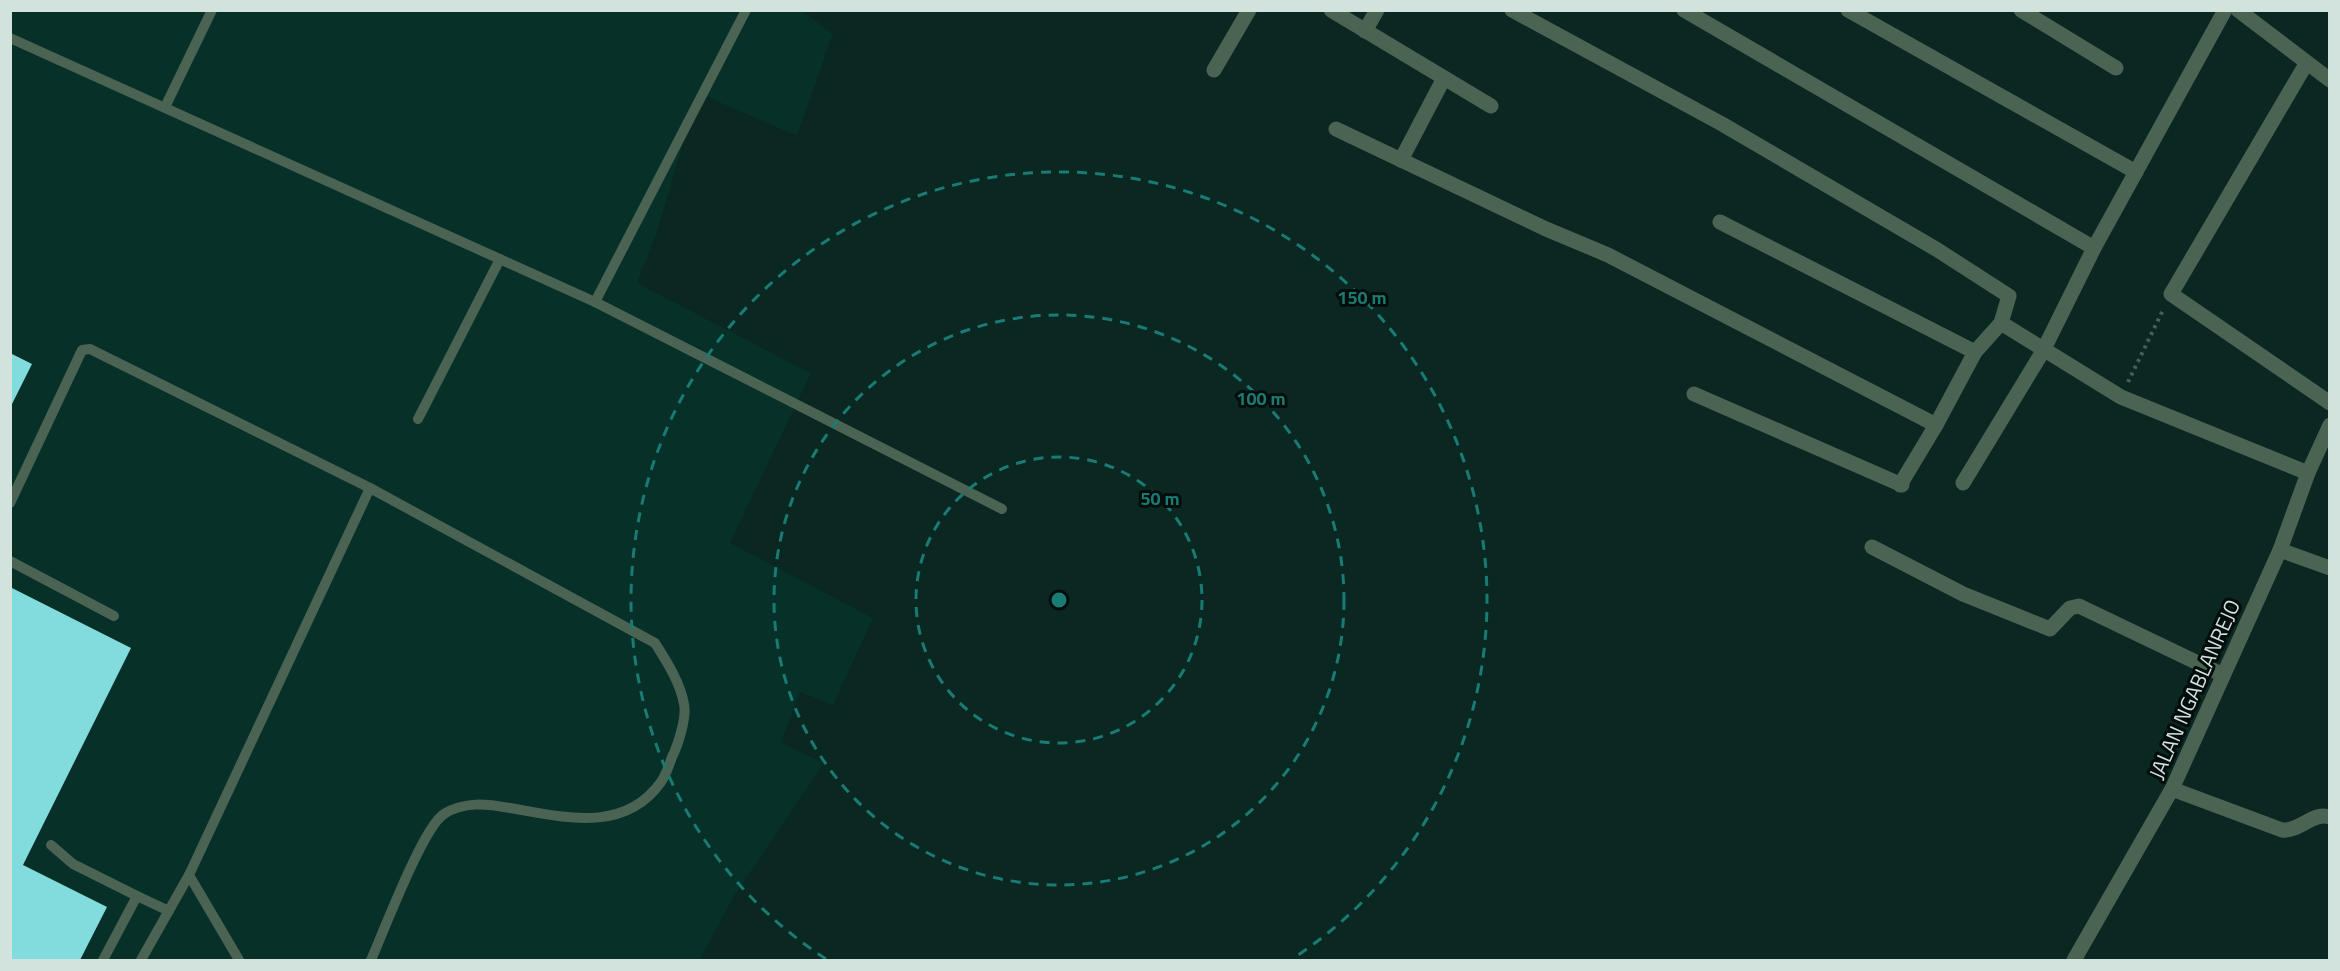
<svg xmlns="http://www.w3.org/2000/svg" width="2340" height="971" viewBox="0 0 2340 971" font-family="'Titillium Web',sans-serif">
  <rect width="100%" height="100%" fill="#0a2721"/>
  <path fill="#063028" d="M801,10l32,24 -36,102 -99,-43 -41,139 -20,51 174,90 -81,170 143,75 -40,87 -33,-13 -19,50 43,21 -90,133 -34,64h-689l-1,-949z"/>
  <g fill="#82dbdc">
    <path d="M10,353l22,11 -22,44z"/>
    <path d="M10,587l121,61 -108,217 84,42 -27,53h-70z"/>
  </g>
  <g fill="none" stroke-linecap="round" stroke-linejoin="round">
    <path stroke="#465f5a" stroke-width="4" stroke-dasharray="3 4.5" stroke-linecap="butt" d="M2128,382l36,-74"/>
    <g stroke="#4b6353" stroke-width="10">
      <path d="M10,38l585,264 407,207"/>
      <path d="M165,107l47,-97"/>
      <path d="M595,302l151,-292"/>
      <path d="M418,419l82,-160"/>
      <path d="M10,503l72,-153 8,-1 280,139 285,155c12,19 25,39 29,61 3,13 -6,41 -12,53 -3,8 -6,18 -11,25 -37,52 -98,35 -151,26 -23,-4 -46,-7 -66,6 -21,13 -61,119 -73,146"/>
      <path d="M10,561l104,55"/>
      <path d="M51,845l22,19 64,32"/>
      <path d="M189,875l181,-387"/>
      <path d="M103,960l34,-64 32,15"/>
      <path d="M141,960l48,-85 50,85"/>
    </g>
    <g stroke="#4b6353" stroke-width="15">
      <path d="M1331,10l160,96"/>
      <path d="M1512,10l210,114 214,125 73,47 -8,27 120,74 187,76"/>
      <path d="M1684,10l410,238"/>
      <path d="M1848,10l288,162"/>
      <path d="M2021,10l95,58"/>
      <path d="M2238,10l92,70"/>
      <path d="M1365,31l12,-21"/>
      <path d="M2306,64l-135,230 159,109"/>
      <path d="M1214,70l35,-60"/>
      <path d="M1336,129l210,100 62,26 328,170"/>
      <path d="M1401,160l43,-82"/>
      <path d="M1720,222l255,130 26,-29"/>
      <path d="M1694,394l208,91"/>
      <path d="M1963,483l80,-132 51,-103 131,-238"/>
      <path d="M1900,485l36,-60 39,-73"/>
      <path d="M1872,547l91,47 87,35 20,-21 9,-2 144,69"/>
      <path d="M2280,550l50,18"/>
      <path d="M2172,789l110,41c17,2 32,-19 48,-13"/>
    </g>
    <path stroke="#4b6353" stroke-width="15" d="M2074,960l98,-171 108,-239 28,-77 22,-48"/>
  </g>
  <g fill="none" stroke="#197b74" stroke-width="3" stroke-dasharray="10 8">
    <circle cx="1059" cy="600" r="143"/>
    <circle cx="1059" cy="600" r="285"/>
    <path d="M826 959A428 428 0 1 1 1292 959"/>
  </g>
  <g text-anchor="middle" dominant-baseline="central" stroke-width="6" stroke-linejoin="round" paint-order="stroke">
    <g font-size="21" fill="#d2e2dd" stroke="#030d0b">
      <text transform="translate(2194 689) rotate(-66)">JALAN NGABLANREJO</text>
    </g>
  </g>
  <circle cx="1059" cy="600" r="9" fill="#197b74" stroke="#030d0b" stroke-width="3"/>
  <g font-size="18" text-anchor="middle" font-weight="bold" fill="#197b74" stroke="#030d0b" stroke-width="6" stroke-linejoin="round" paint-order="stroke">
    <text x="1362" y="304">150 m</text>
    <text x="1261" y="405">100 m</text>
    <text x="1160" y="505">50 m</text>
  </g>
  <rect width="2340" height="971" fill="none" stroke="#d2e2dd" stroke-width="24"/>
</svg>
